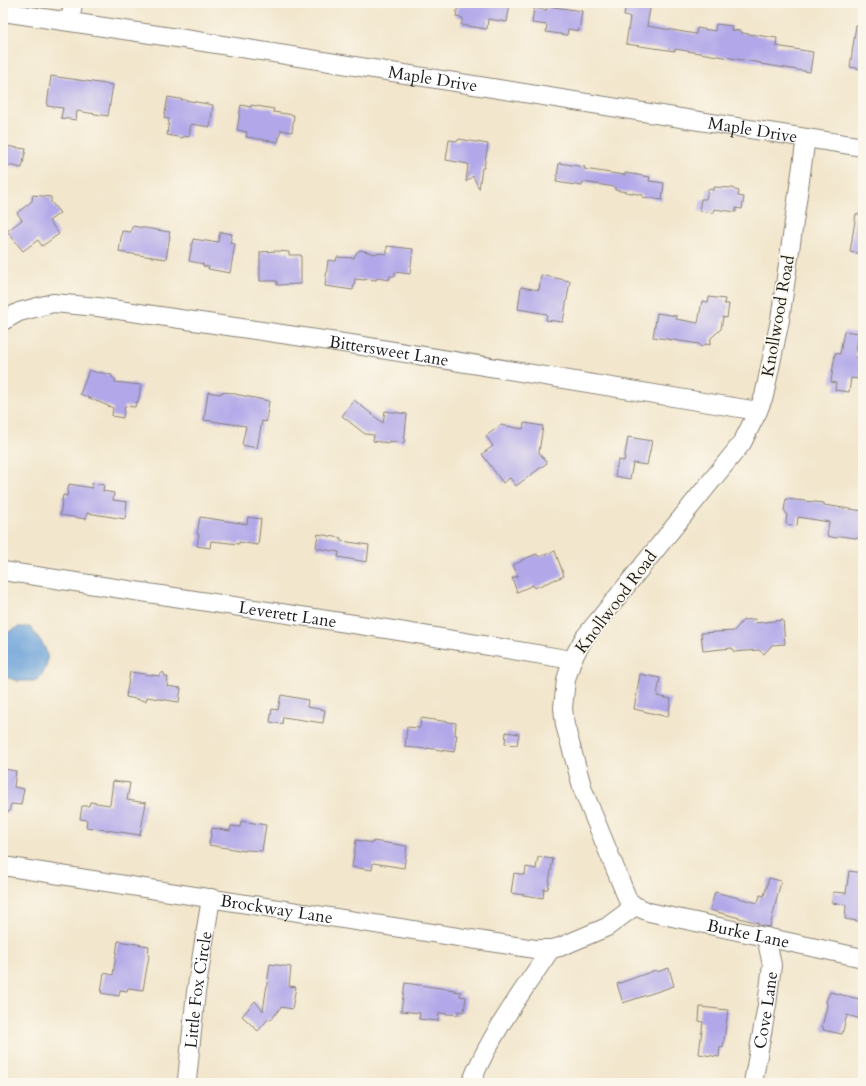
<svg xmlns="http://www.w3.org/2000/svg" width="866" height="1086" viewBox="0 0 866 1086" font-family="Cardo,serif">
  <rect width="100%" height="100%" fill="#fbf7ec"/>
  <filter id="ink" filterUnits="userSpaceOnUse"><feTurbulence type="fractalNoise" baseFrequency=".025" numOctaves="2"/><feDisplacementMap in="SourceGraphic" scale="8" xChannelSelector="R" yChannelSelector="G"/><feConvolveMatrix kernelMatrix="1 2 1 2 8 2 1 2 1" color-interpolation-filters="sRGB"/></filter>
  <filter id="wash" filterUnits="userSpaceOnUse"><feTurbulence type="fractalNoise" baseFrequency=".012" numOctaves="4" result="noise"/><feDisplacementMap in="SourceGraphic" scale="16" xChannelSelector="R" yChannelSelector="G"/><feGaussianBlur stdDeviation="0.9" result="paint"/><feColorMatrix in="noise" values="0 0 0 0 0 0 0 0 0 0 0 0 0 0 0 0 0 1.4 0 .05"/><feComposite in="paint" operator="in"/></filter>
  <g filter="url(#wash)">
    <rect width="100%" height="100%" fill="#f2e6cc"/>
    <path fill="#6aa1d8" stroke="#435e7a" d="M18,627h12c16,20 26,31 7,54h-19l-15,-5v-41z"/>
    <g id="blocks">
      <g fill="#b1a7e9">
        <path d="M465,3l9,2v-2h26l10,1 -3,18 -19,-3 -1,10 -26,-4 2,-7 -7,-1 2,-12 6,1z"/>
        <path d="M626,3h25l-4,23 49,8 1,-6 18,3 1,-7 16,2 -1,4 10,1 1,2 35,5 -1,8 37,6 -3,20 -49,-8v-1l-86,-14v2l-49,-7 4,-27 -6,-1z"/>
        <path d="M547,6l35,5 -3,20 -11,-2 -1,6 -21,-3 1,-7 -15,-2 2,-15 13,2z"/>
        <path d="M856,25l7,1v43l-13,-2z"/>
        <path d="M51,76l62,9 -5,31 -31,-5 -1,9 -15,-2 2,-10 -16,-2z"/>
        <path d="M168,97l45,8 -3,22 -19,-3 -2,13 -5,-1 -1,2 -16,-3 2,-16 -5,-1z"/>
        <path d="M241,105l10,2v-2l23,4 -1,3 21,3 -2,17 -11,-2 -3,12 -32,-5 1,-5 -10,-2z"/>
        <path d="M459,139l29,5 -4,24h-2l-3,21 -6,-13 -7,6 2,-18 -22,-4 3,-20 9,1z"/>
        <path d="M5,146l21,3 -4,19 -19,-4z"/>
        <path d="M559,163l26,4 -1,2 33,5 8,1v-2l25,4 -1,4 15,2 -2,17 -20,-3 1,-2 -28,-5v-3l-32,-5 -1,4 -26,-4z"/>
        <path d="M714,187l19,1 2,2 4,1 -1,5 6,1 -2,12 -6,-1v4l-22,-3 -1,4 -14,-2 2,-12h5l2,-10 6,1z"/>
        <path d="M33,195l18,2v5l9,11 -11,8 10,13 -17,12 -4,-6 -15,11 -16,-20 15,-11 -5,-7 15,-12z"/>
        <path d="M856,214h7v40l-13,-2z"/>
        <path d="M132,226l38,6 -1,3 1,1 -4,23 -47,-7 3,-21 9,1z"/>
        <path d="M220,232l12,2 -2,9 5,1 -5,29 -22,-4 1,-2 -6,-1v-2l-14,-3 4,-22 20,3v-1l5,1z"/>
        <path d="M387,246l26,3 -3,25 -15,-2v4h-5l-1,4 -12,-2 -1,2 -11,-1v1l-10,-1 -2,11 -28,-4 3,-26 8,1 1,-4 17,1 2,-5 4,-3 15,4 1,-1 11,1z"/>
        <path d="M277,251l12,1v3h12v29l-24,1v-4h-17v-29z"/>
        <path d="M541,275l29,6 -7,41 -17,-2 1,-6 -29,-5 3,-22 18,3z"/>
        <path d="M709,297l16,2 -1,5h5l-2,14 -4,-1 -2,12 -10,9 -1,7 -4,-1 -5,3 -2,-3 -46,-7 4,-24 20,3 -1,3 22,4 4,-22 6,1z"/>
        <path d="M844,331l15,2 -4,24 6,1 -1,7h3l-2,13h-2v1l-8,-1 -2,14 -14,-2 1,-7 -5,-1 4,-29 5,1z"/>
        <path d="M89,370l9,3 1,-1 13,3v2l3,2v3l26,3 -3,17h-2l-1,5 -10,-1 -2,12 -11,-2 1,-8 -33,-14z"/>
        <path d="M208,392l13,2v-2l12,1 2,1 34,7 -3,21 -4,-1 -5,27 -15,-3 4,-19 -42,-6z"/>
        <path d="M354,400l29,23 2,-12 22,3 -3,29 -15,-2v2l-16,-2 1,-6 -9,-1 -23,-18z"/>
        <path d="M524,423l19,3 -4,26 8,11 -31,23 -6,-8 -7,5 -21,-29 11,-8 -7,-10 15,-11 22,4z"/>
        <path d="M628,437l24,4 -5,24 -14,-2 -3,16 -15,-3 3,-16 6,1z"/>
        <path d="M92,483l12,2 -1,6 11,2 -1,7 14,2 -2,17 -38,-6 -1,6 -26,-4 3,-20 4,1 2,-12 23,4z"/>
        <path d="M786,499l38,4v2l39,6v28l-23,-3 -3,2 -10,-2 2,-14 -31,-5 -1,9 -11,-2 1,-10 -3,-4z"/>
        <path d="M200,517l47,7 1,-7 13,2 -3,26 -19,-3v2l-28,-3 -1,7 -13,-2 2,-12h-2z"/>
        <path d="M318,534l23,4v3l28,4 -2,17 -29,-5 1,-5 -23,-4z"/>
        <path d="M555,551l9,25 -30,12 -1,-3 -16,7 -5,-14 6,-2 -5,-11 9,-4 -1,-1 16,-6 2,3z"/>
        <path d="M755,619l1,4 27,-3 2,24 -13,1 -8,9 -5,-4 -25,2 -2,-4 -29,3 -2,-18 33,-2 9,-11z"/>
        <path d="M130,672l29,4 4,-4 3,5h2l-1,9 14,2 -2,14 -32,-5 -1,4 -20,-4z"/>
        <path d="M640,674l20,4 -3,18 14,3 -3,18 -34,-8z"/>
        <path d="M281,695l27,5 -1,7 18,3 -2,13 -40,-6 -1,7 -12,-2 2,-13 6,1z"/>
        <path d="M421,718l35,5 -1,12h2l-3,17 -27,-4v1l-22,-2 2,-20 13,1z"/>
        <path d="M506,732l13,2 -2,11 -12,-1z"/>
        <path d="M3,769l13,2 -2,16 10,2 -3,16 -10,-1 -2,8 -6,-1z"/>
        <path d="M113,781l17,2 -3,17 19,3 -6,32 -54,-8 1,-7 -7,-1 2,-13h7l1,-4 20,3z"/>
        <path d="M241,821l25,4 -4,26 -15,-1 -2,1 -36,-6 3,-17 18,3 1,-5 9,1z"/>
        <path d="M356,840l17,3v-2l34,5 -3,22 -31,-5 -1,7 -20,-3z"/>
        <path d="M538,857l15,2 -5,30h-4l-1,9 -32,-5 3,-20 11,2 1,-8 10,2z"/>
        <path d="M849,871l14,2v49l-18,-3 1,-14 -14,-2 1,-11 13,1z"/>
        <path d="M769,878l12,3 -11,46 -12,-2v-2l-48,-13 5,-18 43,11 2,-8 4,1z"/>
        <path d="M118,941l31,5 -1,9 1,1 -6,34 -15,-2 -1,3 -7,-1 -1,6 -18,-3 3,-20 9,2z"/>
        <path d="M270,964l21,3 -2,19 7,1 -4,22 -11,-2 -10,13 -2,-2 -11,13 -16,-15 13,-15 8,10z"/>
        <path d="M669,968l5,18 -51,17 -6,-19 39,-14 1,2z"/>
        <path d="M405,983l50,7 -1,1 7,1 -1,4 6,1 -2,15 -6,-1v4l-19,-2 -1,8 -19,-2 1,-6 -19,-2z"/>
        <path d="M830,992l33,8v8l-2,11 -14,-4 -5,19 -19,-4 1,-2 -2,-1 5,-21 -1,-5z"/>
        <path d="M700,1007l28,3 -5,38 -3,-1 -1,10 -20,-3 4,-32 -4,-1z"/>
      </g>
    </g>
  </g>
  <g filter="url(#ink)">
    <use href="#blocks" fill-opacity="0" stroke="#878174" stroke-width="1"/>
    <g fill="none" stroke-linecap="round" stroke-linejoin="round">
      <defs>
        <g id="minor">
          <path id="s1" d="M3,12l188,28 672,107"/>
          <path d="M70,22l3,-19"/>
          <path id="s2" d="M806,138l-26,182 -16,76 -6,15 -16,32 -158,195 -12,22 -6,20 -3,28 2,17 18,65 45,110 7,6 14,6 214,46"/>
          <path id="s3" d="M3,321l16,-9 34,-9 45,4 259,38 401,66"/>
          <path id="s4" d="M3,571l390,59 179,30"/>
          <path id="s5" d="M3,866l532,83h16"/>
          <path id="s6" d="M187,1080l9,-88 15,-94"/>
          <path d="M471,1083c19,-48 51,-91 80,-134l9,-2 47,-20 28,-21"/>
          <path id="s7" d="M753,1083l14,-78 5,-40 -6,-28"/>
        </g>
      </defs>
      <use href="#minor" stroke="#878174" stroke-width="20"/>
      <use href="#minor" stroke="#fff" stroke-width="18"/>
    </g>
  </g>
  <g text-anchor="middle" dominant-baseline="central" stroke-width="3.5" stroke-linejoin="round" paint-order="stroke">
    <g font-size="17" fill="#1c1c1c" stroke="#fbf7ec">
      <text stroke="none"><textPath href="#s1" startOffset="435">Maple Drive</textPath></text>
      <text stroke="none"><textPath href="#s1" startOffset="759">Maple Drive</textPath></text>
      <text transform="translate(778 316) rotate(-80)">Knollwood Road</text>
      <text stroke="none"><textPath href="#s3" startOffset="393">Bittersweet Lane</textPath></text>
      <text transform="translate(616 602) rotate(-53)">Knollwood Road</text>
      <text stroke="none"><textPath href="#s4" startOffset="288">Leverett Lane</textPath></text>
      <text stroke="none"><textPath href="#s5" startOffset="277">Brockway Lane</textPath></text>
      <text stroke="none"><textPath href="#s2" startOffset="968">Burke Lane</textPath></text>
      <text stroke="none"><textPath href="#s6" startOffset="91">Little Fox Circle</textPath></text>
      <text stroke="none"><textPath href="#s7" startOffset="74">Cove Lane</textPath></text>
    </g>
  </g>
  <rect width="866" height="1086" fill="none" stroke="#fbf7ec" stroke-width="16"/>
</svg>
